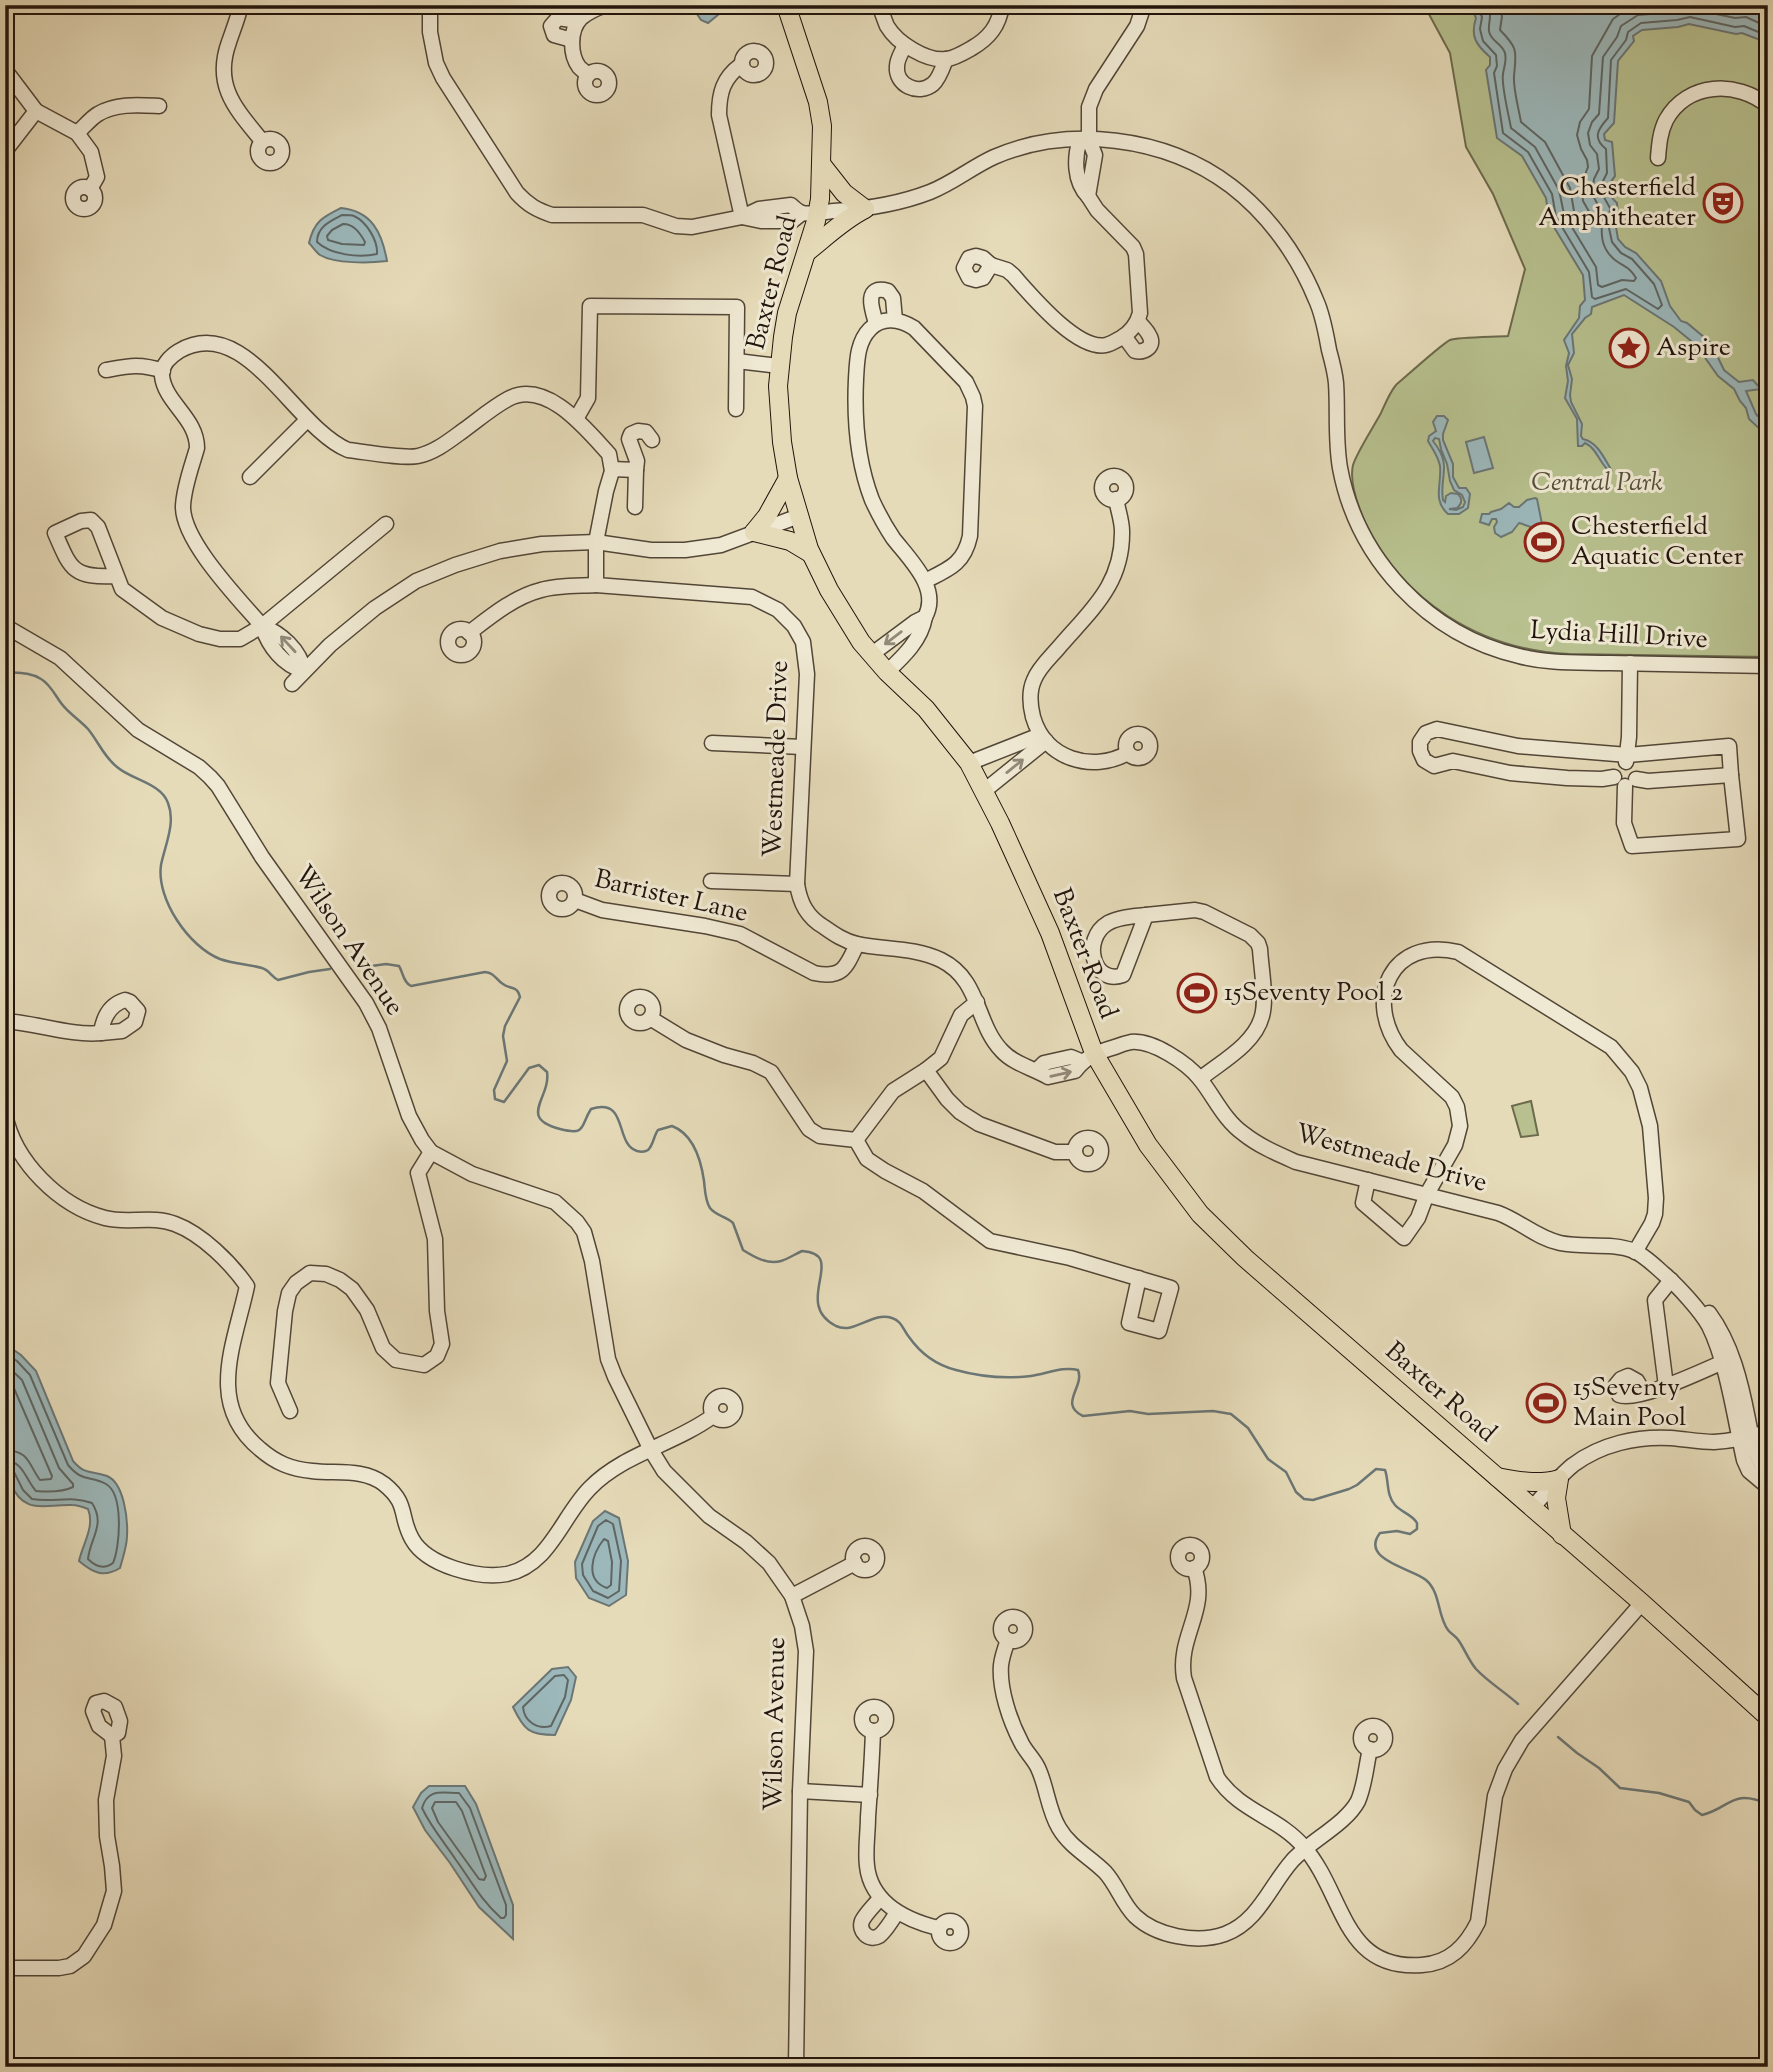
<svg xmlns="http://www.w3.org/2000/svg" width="1773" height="2072" viewBox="0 0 1773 2072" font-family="'Sorts Mill Goudy',serif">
  <rect width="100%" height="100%" fill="#e6dbb9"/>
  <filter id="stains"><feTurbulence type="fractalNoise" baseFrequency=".00286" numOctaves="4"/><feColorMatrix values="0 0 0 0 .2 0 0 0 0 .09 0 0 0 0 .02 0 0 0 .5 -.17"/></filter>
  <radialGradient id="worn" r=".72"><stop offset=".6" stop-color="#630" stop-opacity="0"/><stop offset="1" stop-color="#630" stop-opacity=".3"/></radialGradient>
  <g fill="#b7c08e" stroke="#6c6a4d" stroke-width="2">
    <path d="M1424,5h344v652l-199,-3c-88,-4 -166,-52 -204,-132 -7,-16 -16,-40 -12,-57 4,-13 21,-39 28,-52 4,-9 9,-21 15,-28 7,-6 47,-42 54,-45 8,-3 47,-3 58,-4l17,-67 -32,-75 -27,-47 -16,-94z"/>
    <path d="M1531,1101l7,34 -17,2 -9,-31z"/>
  </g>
  <g fill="#9cb8bb" stroke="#6b7675" stroke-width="2" fill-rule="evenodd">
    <path d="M691,5h39l-22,18 -7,-3z"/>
    <path d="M1470,5h298v38l-26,-10 -6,1 -47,-10 -11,3 -36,3 -9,6 1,5 -16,20 -4,62 -10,11 1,6 7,2 3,34c-9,11 -8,18 2,27l1,14 -2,10 2,12 7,8 11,6 25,28 9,25 11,15 6,2 24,20 13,27 15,12 14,-2 8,9 -15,2 10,23 12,14v20l-6,-17 -13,-12 -3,-11 -6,-7 -6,-12 -16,-13 -22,-31 -22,-18 -50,-32 -32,12 -1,7 -6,4 -13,16 2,19 -6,12 4,14 -2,16 1,7 11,22 -1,12 2,3c15,3 22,21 29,32l-2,5 -2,1 -2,-3 1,-5c-8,-8 -11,-21 -22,-26l-3,3h-4l-1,-27 -12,-21 3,-17 -2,-15 3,-13 -5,-13 15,-22 1,-12 5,-6 -2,-25 -34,-56 -3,-21 -24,-42 -25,-18 -11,-68 4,-5v-8c-14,-12 -20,-21 -14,-39z"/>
    <path d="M341,208c31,3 41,25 46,53 -17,2 -52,3 -67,-6 -4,-3 -8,-9 -11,-12 5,-22 14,-26 32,-35z"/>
    <path d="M1437,416h7l4,4 -5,14v6l10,24v13l6,11h7l4,6 -2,14 -9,6h-11c-16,-14 -6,-30 -8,-48 -2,-10 -7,-16 -12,-25l1,-5 7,-5 -3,-9zM1435,438l4,1 2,10 6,15 3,17 4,9 8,5 3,7 -2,5 -7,3 -7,-1 8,-1c5,-4 6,-9 1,-14l-7,-1 -5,3 -1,6 -2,-2c-4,-24 10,-34 -10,-59z"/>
    <path d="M1484,437l9,31 -19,5 -8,-31z"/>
    <path d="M1535,498l2,1 5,25c-9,7 -14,1 -23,-1l-7,9 -11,5 -6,-4 -1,-6 3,-5 -1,-3h-4l-3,6 -9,-3 2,-8h7l2,-2 10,-3 8,-6 5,4h5l8,-7z"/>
    <path d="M5,1344l16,11 15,16 37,90c13,15 18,9 34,15 17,7 21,43 20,60 0,10 -4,21 -7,32 -16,10 -27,5 -41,-7 4,-18 16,-34 9,-52 -5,-2 -11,-4 -16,-4 -28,-1 -47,11 -62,-22 -5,-13 -1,-26 -5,-39z"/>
    <path d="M1543,1388l3,1 -1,5 9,6 -5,1v4l7,2 2,4 -1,6 -5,5 -9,-2 -2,-3 2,-15 -6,-2 -2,-5z"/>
    <path d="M605,1511l14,7 9,43 -2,34 -17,11 -20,-8 -13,-20 -1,-16 18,-41z"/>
    <path d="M568,1667l8,10 -5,23 -16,35c-26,0 -31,-5 -42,-28l39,-38z"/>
    <path d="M429,1786h36l11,18 37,101v34l-34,-32 -29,-44 -25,-33 -12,-23 8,-14z"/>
  </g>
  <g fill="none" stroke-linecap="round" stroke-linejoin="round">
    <g stroke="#5e6664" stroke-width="2">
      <path d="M1477,5l5,12 -2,12 3,12 13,14 1,11 -3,7 9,60 25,19 24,42 4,23 33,55 3,25 3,2 31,-10 32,20 4,-4 -8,-21 -22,-25 -11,-6 -9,-11 -3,-14 1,-20 -9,-16 2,-11 4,-8 -1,-24c-14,-11 -8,-20 2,-31l3,-58 15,-20 2,-8 13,-9 36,-3 13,-3 45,10 9,-1 24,10"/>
      <path d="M1487,5c6,13 1,15 2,26 1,10 13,12 16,22 2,8 -1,13 -2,21 -2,11 6,42 8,54l24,19 24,43 5,24 32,53 2,18 4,2 20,-7 12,1 2,-3c-6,-11 -12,-11 -21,-18 -17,-14 -13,-30 -13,-48l-10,-18 2,-15 5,-10 -2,-15 -7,-9 -2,-12 4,-11 7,-8 4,-57 14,-20 4,-11 17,-11 37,-3 13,-4 47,10 11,-1 22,10"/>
      <path d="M1499,5l3,11 -2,14c19,19 16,22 14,46 -1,13 5,34 7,46l24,20 25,46 4,23 12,16 3,-2 2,-10 -8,-14 -1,-8 2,-16 4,-10 -1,-7 -6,-11 -4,-14 3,-13 9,-13 3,-53 21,-37 20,-14"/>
      <path d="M342,215c2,0 10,0 12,1 13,6 24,25 23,38 -18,4 -46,1 -60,-12 0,-15 13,-21 25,-27z"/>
      <path d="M343,224c11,0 17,9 22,18l-1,3 -22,-1 -14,-4 -1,-4 5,-6z"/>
      <path d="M5,1353l12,8 13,14 38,90c15,18 22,10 38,19 18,10 14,63 7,79 -9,7 -18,3 -25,-4 2,-21 18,-34 4,-56 -21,-8 -39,0 -60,-4l-9,-9 -9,-18 -9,-3"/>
      <path d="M5,1364l17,16 37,88 14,16v3c-10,5 -25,5 -37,4 -11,-12 -12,-29 -31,-31"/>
      <path d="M5,1376l8,10 39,90 -1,3 -11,1c-12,-16 -10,-29 -35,-30"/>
      <path d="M606,1520l7,4 8,37 -2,30 -11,7 -15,-7 -10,-16 -1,-11 16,-38z"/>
      <path d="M604,1539l4,2 4,21 -1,23 -4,3c-23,-8 -15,-34 -3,-49z"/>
      <path d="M564,1675l4,5 -3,17 -14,29c-14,4 -27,-5 -28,-19l32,-31z"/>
      <path d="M459,1793l11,15 36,97v10l-2,3h-3c-21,-19 -29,-36 -45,-58 -12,-18 -25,-33 -34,-52 6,-20 20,-15 37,-15z"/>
      <path d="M435,1802h21l6,9 24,65 -2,4 -5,-1 -41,-57 -6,-14z"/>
    </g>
    <g stroke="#6b7675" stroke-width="2.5">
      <path d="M5,672c13,1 25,0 36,7 9,5 14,16 20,24 7,10 19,17 27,26 10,12 16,28 29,38 15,13 44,16 51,36 8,20 -3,42 -7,62 -5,34 28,82 59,94 14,5 28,5 42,9 7,2 10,9 16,12l31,-8 21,-3"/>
      <path d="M1767,954h1"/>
      <path d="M357,968l29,-4 13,2c4,6 4,16 12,20l74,-14c10,1 10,7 18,12 8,6 14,1 17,13l-15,29 -2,10 4,25 -13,29 1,9 9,3 25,-34 10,-3 8,7c4,26 -30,46 13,57 27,7 20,-3 31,-20 38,-12 23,35 46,42 4,1 8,1 11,-1 5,-4 6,-15 10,-20l14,-4c21,8 29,34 32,55 1,9 1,19 6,27 6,8 16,8 23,15l10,27c11,7 25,15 38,11 7,-2 14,-7 21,-10 47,3 -11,52 34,75 19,9 36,-15 56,-8 10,3 11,12 17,19 12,17 27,28 47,33 25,7 49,9 75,6 15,-2 32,-10 47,-6 7,17 -20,34 5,46l47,-5 18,3 65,-3 18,3 17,14 20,31 18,13 10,20 8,7 9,1 36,-11 8,-4 19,-16 9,1c4,11 1,25 10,35 7,8 17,9 22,18v6l-7,5 -13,-3 -17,2c-21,27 34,36 46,47 15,13 11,35 22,50 3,4 8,6 11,11 6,9 10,20 17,28 12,13 29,23 42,35"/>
      <path d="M1558,1737l19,16 22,15 21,20 39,5 30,9 6,8 7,5c29,-7 29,-27 66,-11"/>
    </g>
    <defs>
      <g id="minor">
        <path d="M241,5c-3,13 -8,25 -12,37 -16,44 7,67 33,99"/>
        <path d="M430,5v27l6,31 7,15 74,115c11,12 20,17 35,22h91l33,11 16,1 50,-10 17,-8 32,-4c3,3 6,6 11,8 8,2 23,-1 32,-2 33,-2 65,-7 96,-19 23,-9 42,-25 64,-35 74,-32 171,-21 237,29 38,29 67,70 85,114 7,15 10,34 13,50 3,11 6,22 7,33 2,28 -1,56 4,85 17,91 88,167 179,188 30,8 61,6 91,7 53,1 105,2 158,3"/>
        <path d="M879,5c3,7 5,14 8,21 10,17 40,36 60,33 8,-1 18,-7 25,-11 17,-10 27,-22 30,-43"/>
        <path d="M572,40l-18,-5 -3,-9 7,-8 20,3"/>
        <path d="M905,45c-3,7 -8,14 -8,21 -2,19 21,30 36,18 6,-5 10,-17 13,-25"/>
        <circle cx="754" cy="63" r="12"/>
        <path d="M741,65c-18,13 -22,28 -22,50l23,102"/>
        <path d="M5,70l31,41 41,22 14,19 6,25 -7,12"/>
        <circle cx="597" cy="83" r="12"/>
        <path d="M588,75c-3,-3 -6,-5 -9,-8 -9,-12 -10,-37 2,-49 7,-6 16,-10 25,-13"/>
        <path d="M77,133c7,-6 14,-15 21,-19 18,-11 41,-9 61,-8"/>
        <circle cx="270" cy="151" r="12"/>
        <path d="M1080,140c-6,17 -6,42 8,56l7,-41 -6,-15v-33l7,-18 41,-63 7,-21"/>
        <path d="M5,151l31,-40"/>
        <path d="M1658,158c1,-13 2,-26 8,-38 21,-38 71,-40 102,-14"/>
        <circle cx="84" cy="198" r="11"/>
        <path d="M742,217l19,4h31l10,-8"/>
        <path d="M976,256l7,2 8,7 -8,13 -7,2 -7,-2 -5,-10 5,-10z"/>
        <path d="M991,265l16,5 6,5c18,20 64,76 93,70 5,-1 11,-5 15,-7 10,-6 16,-14 19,-25l-4,-59 -3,-7 -36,-37 -9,-14"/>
        <path d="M876,323c-4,-13 -13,-39 12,-32l5,7 2,22"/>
        <path d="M1124,336l11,15c10,2 21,-5 14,-16 -2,-5 -8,-10 -11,-14"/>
        <path d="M737,361l42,5"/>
        <path d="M106,370c22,-4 34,-7 57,1"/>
        <path d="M576,419l12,-21 2,-92 147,1 -1,102"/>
        <path d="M612,469l24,1 1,-9 -8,-22 2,-5 7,-3 8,1 6,8"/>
        <circle cx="1114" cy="488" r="12"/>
        <path d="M250,477l57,-57"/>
        <path d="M1116,499c2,11 6,22 6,32 1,53 -31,79 -62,115 -9,11 -21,21 -26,34 -5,11 -4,25 -1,37 12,42 59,56 95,36"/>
        <path d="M635,507l1,-37"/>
        <path d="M116,576c-43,2 -45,-6 -61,-43l26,-12 10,-1 7,7 24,62 40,29 37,16 21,5h20l22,-13 124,-102"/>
        <path d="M5,626l55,32 78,72 61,37 11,10 8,9 44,71 104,146 13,25 30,88 13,24 9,12 41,22 83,28 22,20 7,10 8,29 16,98 7,18 36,73 13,21 45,45 37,26 23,21 23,33 10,30 4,25 -6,140 -4,276"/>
        <path d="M262,626c19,7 38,24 42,45 -21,-6 -35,-24 -42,-45 -23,-27 -80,-85 -79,-120 1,-20 9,-40 14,-58 0,-30 -32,-45 -35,-72 -1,-11 9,-20 17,-25 67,-39 115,77 169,99 18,2 55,9 70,6 18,-4 32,-16 46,-26 15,-11 29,-23 44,-31 38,-21 79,31 101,55l3,17 -6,20 -10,51v43l156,12 26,13 16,16 9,16 4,32 -10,210c3,19 10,33 27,43 10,7 20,14 33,17 28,6 57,3 84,16 40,20 34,63 61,91 12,13 31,17 46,26l27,-6c11,-15 23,-19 40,-24 5,-2 11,-4 16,-5 22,-2 56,21 69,37 15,19 24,41 44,55 15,12 34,20 52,28l202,51c22,8 39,25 62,30 24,5 51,-1 74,8 10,4 22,16 30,23 13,11 37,37 45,52 18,36 26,94 35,134l5,11 19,16"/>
        <circle cx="461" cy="642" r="13"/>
        <path d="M469,633c22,-17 45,-36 72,-43 17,-5 37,-4 55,-5"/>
        <path d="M872,654l43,-32 10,-5c16,-29 -16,-58 -32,-79 -8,-12 -15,-25 -21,-38 -15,-39 -18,-79 -16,-121 1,-17 1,-37 14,-50 12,-13 30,-10 44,-1l52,54 7,15 2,9 -5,130c-6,28 -21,33 -45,45"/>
        <path d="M887,672c17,-16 34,-32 38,-55"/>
        <path d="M292,684l38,-39 45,-37 41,-27 39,-16 45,-14 42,-7 54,-2 55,8h34l36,-5 78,-29"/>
        <circle cx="1138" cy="746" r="12"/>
        <path d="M712,743l91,4"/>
        <path d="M1626,762l3,-25 1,-74"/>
        <path d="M969,763l71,-28"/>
        <path d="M1614,777l-12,2 -35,-1 -57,-5 -57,-12 -19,5 -10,-6 -4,-9v-9l6,-9 11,-4 81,17 110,9 101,-9 2,29"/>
        <path d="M1625,786l-1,37 8,23 106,-7 -7,-64 -83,6 -12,-2"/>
        <path d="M984,791l62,-50"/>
        <path d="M711,881l86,3"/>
        <circle cx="562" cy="896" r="13"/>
        <path d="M575,900l27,10 103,16 35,8 74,39c28,6 32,-5 43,-29"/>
        <path d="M1146,915l49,-5 9,2 46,23 8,8 2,6c1,19 7,49 2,67 -7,28 -41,46 -62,63"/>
        <path d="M1146,915l-23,60c-30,11 -42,-36 -15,-52 11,-6 26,-7 38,-8z"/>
        <circle cx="640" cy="1010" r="13"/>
        <path d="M125,1000l5,2 8,9 -3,11 -13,9 -21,2c2,-15 8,-28 24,-33z"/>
        <path d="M650,1018l36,22 38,15 29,8 18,9 38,57 11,7 36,4 11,19 18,12 38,20 67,50 80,17 101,30 -12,43 -30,-8 10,-45"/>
        <path d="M5,1021c32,2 65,15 96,12"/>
        <path d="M926,1070l21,29 13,13 19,12 76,28h20"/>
        <path d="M1037,1070l7,-7 27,-6 12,5"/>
        <path d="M5,1114c9,47 54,92 100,104 23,6 47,-3 70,6 27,10 56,39 72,62 -12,57 -42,118 13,163 16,14 31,20 52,22 24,3 51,-3 72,13 25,20 15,32 28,55 15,27 67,40 95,35 43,-9 55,-58 83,-86 33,-34 85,-44 123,-72"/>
        <circle cx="1088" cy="1151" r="13"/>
        <path d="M856,1140l37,-49 33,-21 15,-12 20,-43 16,-13"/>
        <path d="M1368,1180l-5,23 41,35 14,-20 9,-24 28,-49 5,-19 -3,-19 -5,-10 -51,-47c-38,-50 -10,-114 57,-98l153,95 21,25 8,16 10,38 6,72 -1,16 -3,9 -17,29"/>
        <path d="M1709,1313c23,31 32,70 39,106 4,21 7,39 20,56"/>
        <path d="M1666,1386l-11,-86 16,-20"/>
        <path d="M1644,1393l-7,-12 -9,-5 -7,3 -5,6 3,10c19,8 89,-27 111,-36"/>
        <circle cx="723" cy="1408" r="12"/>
        <path d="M290,1411l-12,-28 7,-72 4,-18 7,-10 14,-10 16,1 14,6 12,9 15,21 16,38 13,12 28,5 13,-9 5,-12 -5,-33 -2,-72 -17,-66 13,-21"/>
        <path d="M1532,1508c13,-14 26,-31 41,-43 28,-21 64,-29 98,-27 14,1 29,4 43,4 19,-1 36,-5 54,-10"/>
        <circle cx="1190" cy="1557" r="12"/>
        <circle cx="865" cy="1558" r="12"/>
        <path d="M1194,1568c16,42 -17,67 -10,110l33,99c22,34 61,40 86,69 42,47 38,125 119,119 28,-2 44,-19 56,-43l17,-126 10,-27 17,-29 120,-137"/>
        <path d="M792,1596l63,-33"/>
        <circle cx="1013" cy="1629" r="12"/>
        <path d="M1008,1640c-3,8 -6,17 -7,25 -2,24 9,56 20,77 4,9 13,17 17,26 9,19 10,42 21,60 11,19 31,29 46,44 12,13 17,31 30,44 21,20 62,28 90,18 33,-12 45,-48 67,-73 18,-20 54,-37 66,-60 7,-16 8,-35 12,-52"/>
        <path d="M104,1701l11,6 5,14 -2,12 -6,3 -13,-10 -6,-15 3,-8z"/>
        <circle cx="874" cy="1719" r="12"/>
        <circle cx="1373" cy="1738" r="12"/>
        <path d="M873,1731c-1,29 -3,58 -5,86 0,16 -3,33 -1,49 4,37 39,54 71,62"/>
        <path d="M800,1791l70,4"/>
        <path d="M880,1898c-5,7 -14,15 -18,23 -4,10 7,21 17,15 7,-5 13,-17 18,-23"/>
        <circle cx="950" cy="1932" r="11"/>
        <path d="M5,1968h54l11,-2 14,-10 20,-31 10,-34 -2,-25 -5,-30 -1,-36 8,-44 -2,-20"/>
        <path d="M1640,2067h6"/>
      </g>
      <g id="major">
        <path d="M786,5l32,97 4,24 -2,73 -4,22 -29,92 -4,24 -5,49 4,56 6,36 21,71 20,41 32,52 26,30 39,37 43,54 31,60 50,110 44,120 54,92 52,69 45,44 397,345 126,114"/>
        <path d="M807,252c19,-15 36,-32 58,-43l-21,-16 -22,-28"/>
        <path d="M754,532l13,-16 21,-38"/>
        <path d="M754,532l36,9 20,12"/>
        <path d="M1497,1477c20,4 42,8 62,2l-3,19 6,37"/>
      </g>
    </defs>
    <use href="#minor" stroke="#524637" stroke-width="17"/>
    <use href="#major" stroke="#21140c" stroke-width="20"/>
    <use href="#minor" stroke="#efe8d2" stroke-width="14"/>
    <use href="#major" stroke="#e6dbb9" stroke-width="18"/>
  </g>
  <defs><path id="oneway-shaft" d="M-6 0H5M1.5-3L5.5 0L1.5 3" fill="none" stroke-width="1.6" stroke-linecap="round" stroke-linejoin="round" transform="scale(1.75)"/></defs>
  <g stroke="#928979">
    <use href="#oneway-shaft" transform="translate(893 638) rotate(143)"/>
    <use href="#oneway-shaft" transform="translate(288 644) rotate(-133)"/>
    <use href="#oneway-shaft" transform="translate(1015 766) rotate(-39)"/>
    <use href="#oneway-shaft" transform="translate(1061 1074) rotate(-13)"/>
  </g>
  <defs>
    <symbol id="theatre-ring" viewBox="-11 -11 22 22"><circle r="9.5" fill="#efe8d2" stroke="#8f2418" stroke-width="1.5"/><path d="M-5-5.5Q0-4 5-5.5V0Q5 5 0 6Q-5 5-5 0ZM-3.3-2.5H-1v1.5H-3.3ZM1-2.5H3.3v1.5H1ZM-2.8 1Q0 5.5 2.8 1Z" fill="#8f2418"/></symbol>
    <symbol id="sight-ring" viewBox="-11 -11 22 22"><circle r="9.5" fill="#efe8d2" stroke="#8f2418" stroke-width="1.5"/><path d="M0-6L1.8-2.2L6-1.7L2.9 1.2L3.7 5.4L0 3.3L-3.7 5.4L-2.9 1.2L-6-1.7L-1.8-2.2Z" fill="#8f2418"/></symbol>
    <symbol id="stadium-ring" viewBox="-11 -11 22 22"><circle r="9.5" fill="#efe8d2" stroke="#8f2418" stroke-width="1.5"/><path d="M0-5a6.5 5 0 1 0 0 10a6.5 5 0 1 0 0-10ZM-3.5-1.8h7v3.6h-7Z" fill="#8f2418"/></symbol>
  </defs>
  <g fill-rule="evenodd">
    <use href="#theatre-ring" x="1701" y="181" width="44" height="44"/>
    <use href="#sight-ring" x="1607" y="326" width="44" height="44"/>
    <use href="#stadium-ring" x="1522" y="520" width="44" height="44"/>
    <use href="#stadium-ring" x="1175" y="971" width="44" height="44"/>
    <use href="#stadium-ring" x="1524" y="1381" width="44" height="44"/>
  </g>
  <g text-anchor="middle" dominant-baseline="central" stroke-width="6" stroke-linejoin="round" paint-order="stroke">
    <g font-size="26" fill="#21140c" stroke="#efe8d2" text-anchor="start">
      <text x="1696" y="188" text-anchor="end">Chesterfield<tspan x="1696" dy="30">Amphitheater</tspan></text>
      <text x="1656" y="348">Aspire</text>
      <text x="1571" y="527">Chesterfield<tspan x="1571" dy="30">Aquatic Center</tspan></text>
      <text x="1224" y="993">15Seventy Pool 2</text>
      <text x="1573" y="1388">15Seventy<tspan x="1573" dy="30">Main Pool</tspan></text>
    </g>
    <g font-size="26" fill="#21140c" stroke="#efe8d2">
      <text transform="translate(773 283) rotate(-76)">Baxter Road</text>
      <text transform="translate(1619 636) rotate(3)">Lydia Hill Drive</text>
      <text transform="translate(777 759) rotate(-88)">Westmeade Drive</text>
      <text transform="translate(671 897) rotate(13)">Barrister Lane</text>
      <text transform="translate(348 941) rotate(56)">Wilson Avenue</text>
      <text transform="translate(1084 954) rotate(69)">Baxter Road</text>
      <text transform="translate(1391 1159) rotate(15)">Westmeade Drive</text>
      <text transform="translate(1440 1393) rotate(41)">Baxter Road</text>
      <text transform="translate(776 1724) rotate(-89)">Wilson Avenue</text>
    </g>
    <g font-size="26" font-style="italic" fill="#56503a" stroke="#efe8d2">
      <text x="1597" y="483">Central Park</text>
    </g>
  </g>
  <rect width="1773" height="2072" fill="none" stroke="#e6dbb9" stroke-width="28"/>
  <rect x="7" y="7" width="1759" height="2058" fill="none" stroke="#21140c" stroke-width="3.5"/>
  <rect x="14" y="14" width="1745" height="2044" fill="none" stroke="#21140c" stroke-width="2"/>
  <rect width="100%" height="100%" filter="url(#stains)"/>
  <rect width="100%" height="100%" fill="url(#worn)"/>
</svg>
